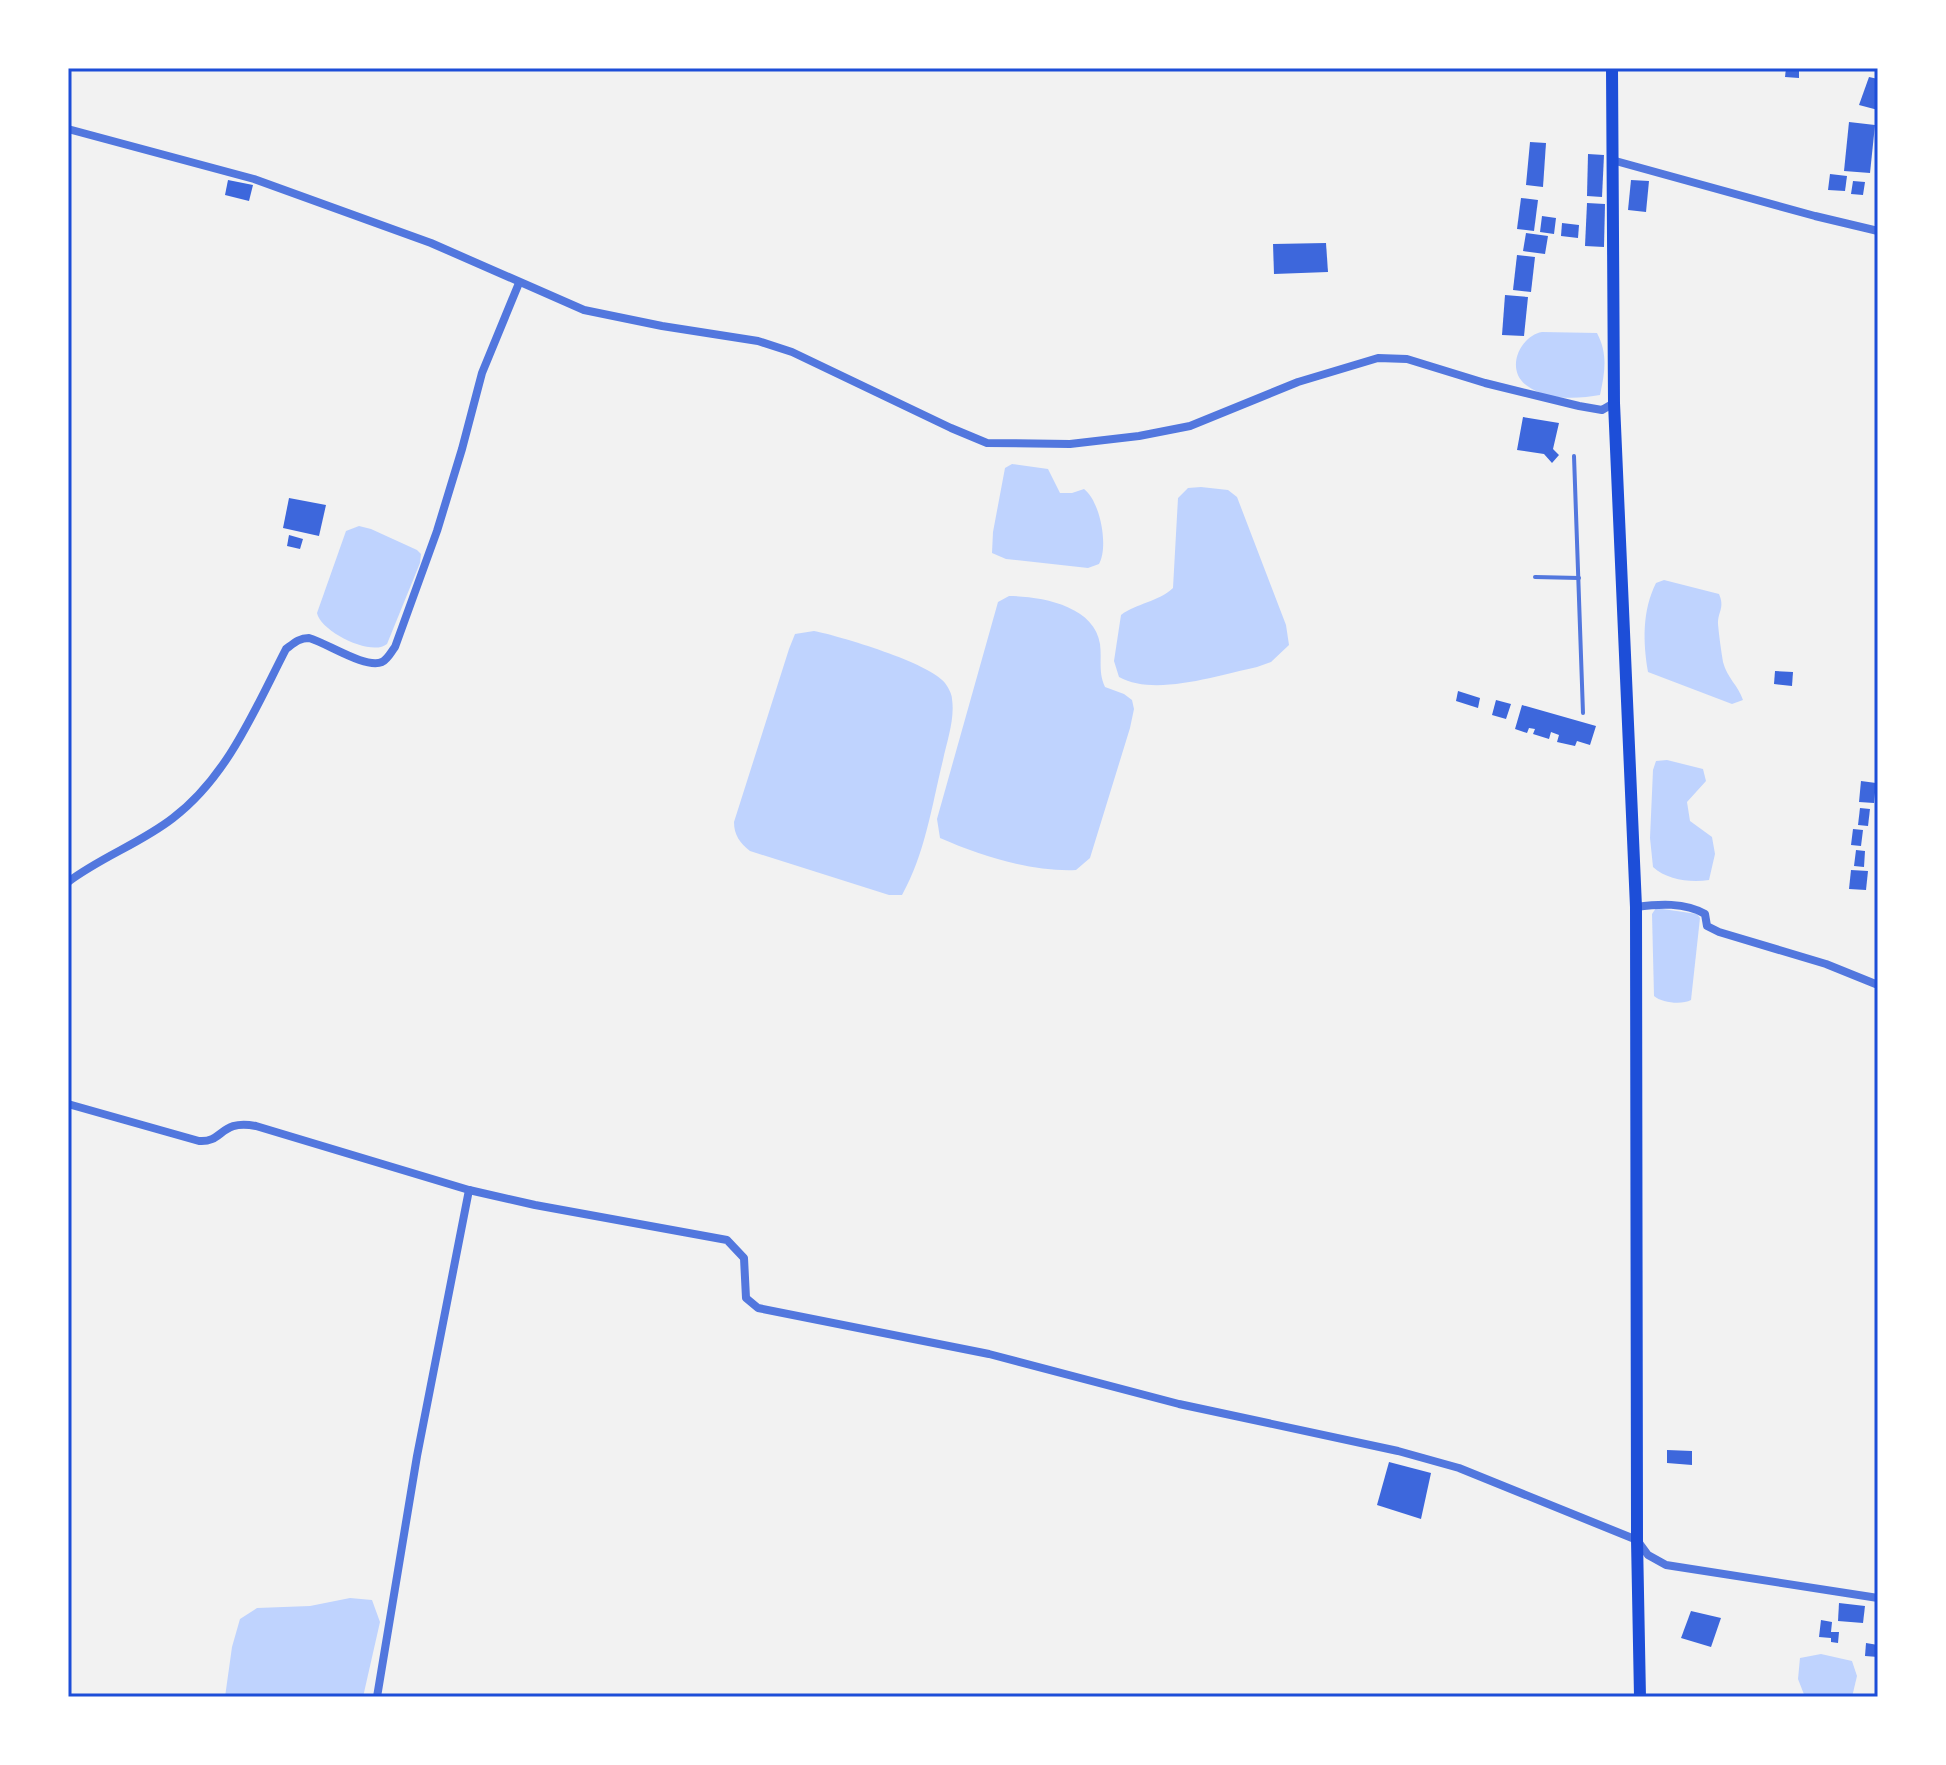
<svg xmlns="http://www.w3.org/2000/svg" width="1946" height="1765" viewBox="0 0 1946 1765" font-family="'Varela Round',sans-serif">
  <rect width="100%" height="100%" fill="#f2f2f2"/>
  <g fill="#bfd3fe">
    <path d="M1542,332l55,1c11,21 8,39 3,62 -22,4 -54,6 -74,-10 -21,-16 -6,-49 16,-53z"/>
    <path d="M1012,464l36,5 12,24h12l12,-4c16,12 25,57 15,75l-11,4 -82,-9 -14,-6 1,-21 12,-64z"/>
    <path d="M1201,487l27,3 9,7 49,128 3,20 -18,17 -14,5c-39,8 -102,30 -138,10l-5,-16 7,-46c16,-12 37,-13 52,-27l5,-90 10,-10z"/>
    <path d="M359,526l12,3 46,21 4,4 -1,9 -33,81c-15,13 -66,-12 -70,-31l29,-82z"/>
    <path d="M1664,580l55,14c6,14 -1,17 -1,30 1,12 3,26 5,38 4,16 15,23 20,38l-11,4 -84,-32c-5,-30 -6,-61 8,-89z"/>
    <path d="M1009,596c32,0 86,10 91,48 2,15 -2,28 5,43l19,7 8,6 2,9 -4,19 -40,130 -14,12c-44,2 -95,-14 -136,-32l-3,-19 61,-217z"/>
    <path d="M814,631c26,5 116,32 131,52 3,4 7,11 7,16 3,20 -5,42 -9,61 -11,45 -18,94 -41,135h-13l-139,-44c-10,-8 -16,-16 -16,-29l55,-173 6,-15z"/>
    <path d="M1667,760l36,9 3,12 -19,21 3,19 22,16 3,17 -6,26c-18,3 -42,0 -56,-13l-3,-29 3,-68 3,-9z"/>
    <path d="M1656,908l41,6 3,4 -9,82c-9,5 -29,3 -37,-4l-2,-82z"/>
    <path d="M350,1598l22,2 8,22 -17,75h-138l7,-50 8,-28 17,-11 53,-2z"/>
    <path d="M1821,1654l31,7 5,15 -5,21h-47l-7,-18 2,-21z"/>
  </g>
  <g fill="#3d67dc">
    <path d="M1786,68h13v10l-14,-1z"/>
    <path d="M1869,77l9,2v31l-19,-5z"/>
    <path d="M1849,122l26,3 -5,48 -26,-2z"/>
    <path d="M1530,142l16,1 -3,44 -17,-2z"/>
    <path d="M1588,154l16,1 -2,42 -15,-1z"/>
    <path d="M1830,174l17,2 -2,15 -17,-1z"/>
    <path d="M228,180l25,5 -4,16 -24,-6z"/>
    <path d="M1631,180l18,1 -3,31 -18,-2z"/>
    <path d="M1853,181l12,1 -2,13 -12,-1z"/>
    <path d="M1521,198l17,2 -4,31 -17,-2z"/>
    <path d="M1587,203l18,1 -1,43 -19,-1z"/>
    <path d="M1542,216l14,2 -2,16 -14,-2z"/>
    <path d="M1562,223l17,2 -1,13 -17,-2z"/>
    <path d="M1526,233l22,3 -3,18 -22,-3z"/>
    <path d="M1326,243l2,29 -54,2 -1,-30z"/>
    <path d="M1517,255l18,2 -4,35 -18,-2z"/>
    <path d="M1505,295l23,2 -4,39 -22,-1z"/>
    <path d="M1523,417l36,6 -6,26 6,6 -7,8 -8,-9 -27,-4z"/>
    <path d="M289,498l37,7 -7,31 -36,-8z"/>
    <path d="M289,535l14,4 -3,10 -13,-3z"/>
    <path d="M1775,671l18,1 -1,14 -18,-2z"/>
    <path d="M1458,691l22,7 -2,10 -22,-7z"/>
    <path d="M1496,700l15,4 -5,15 -14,-4z"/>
    <path d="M1522,705l74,21 -6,19 -13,-4 -2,5 -18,-4 2,-7 -8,-3 -2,7 -16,-5 2,-5 -6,-1 -2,5 -12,-4z"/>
    <path d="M1861,781l15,2 -2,20 -15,-1z"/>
    <path d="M1860,808l10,1 -2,17 -10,-1z"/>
    <path d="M1853,829l10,1 -2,16 -10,-1z"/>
    <path d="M1856,850l9,1 -1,16 -10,-1z"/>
    <path d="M1851,870l17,1 -2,19 -17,-1z"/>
    <path d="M1667,1450l25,1v14l-25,-2z"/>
    <path d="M1389,1462l42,11 -10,46 -44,-14z"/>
    <path d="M1839,1603l26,3 -2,17 -25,-2z"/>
    <path d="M1691,1611l30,7 -10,29 -30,-9z"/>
    <path d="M1821,1620l11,2 -1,10h8l-1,11 -7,-1v-4l-12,-1z"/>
    <path d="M1866,1643l12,2v12l-13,-1z"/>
  </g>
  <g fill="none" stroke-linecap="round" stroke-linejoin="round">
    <g stroke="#5277de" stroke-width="4">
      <path d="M1574,456l9,257"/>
      <path d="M1535,577l44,1"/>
    </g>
    <g stroke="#5277de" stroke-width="8">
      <path d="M68,129l186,50 177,64 153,67 78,16 96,15 34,11 159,76 36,15 83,1 69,-8 51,-10 108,-44 80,-24 29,1 78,24 94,23 23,4 12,-7"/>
      <path d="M1612,160l203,56 63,15"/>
      <path d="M68,882c33,-25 73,-39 105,-64 55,-42 82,-109 113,-169 8,-6 13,-11 23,-11 18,5 56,31 73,24 6,-3 9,-10 13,-15l42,-116 25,-82 20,-76 37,-90"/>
      <path d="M1636,907c22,-3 49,-5 69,7l2,12 12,6 107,32 52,21"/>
      <path d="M68,1104l131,37c25,2 20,-22 57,-15l213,64 66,15 192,35 17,18 2,40 12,10 231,46 190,50 219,47 61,17 178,72 11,15 18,10 212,33"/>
      <path d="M377,1697l40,-241 52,-266"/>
    </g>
    <path stroke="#1d4ed8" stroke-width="12" d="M1612,68l2,335 22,504 1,633 3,157"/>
  </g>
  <rect width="1946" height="1765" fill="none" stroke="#ffffff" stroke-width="140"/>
  <rect x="70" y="70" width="1806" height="1625" fill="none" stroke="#1d4ed8" stroke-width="3"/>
</svg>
